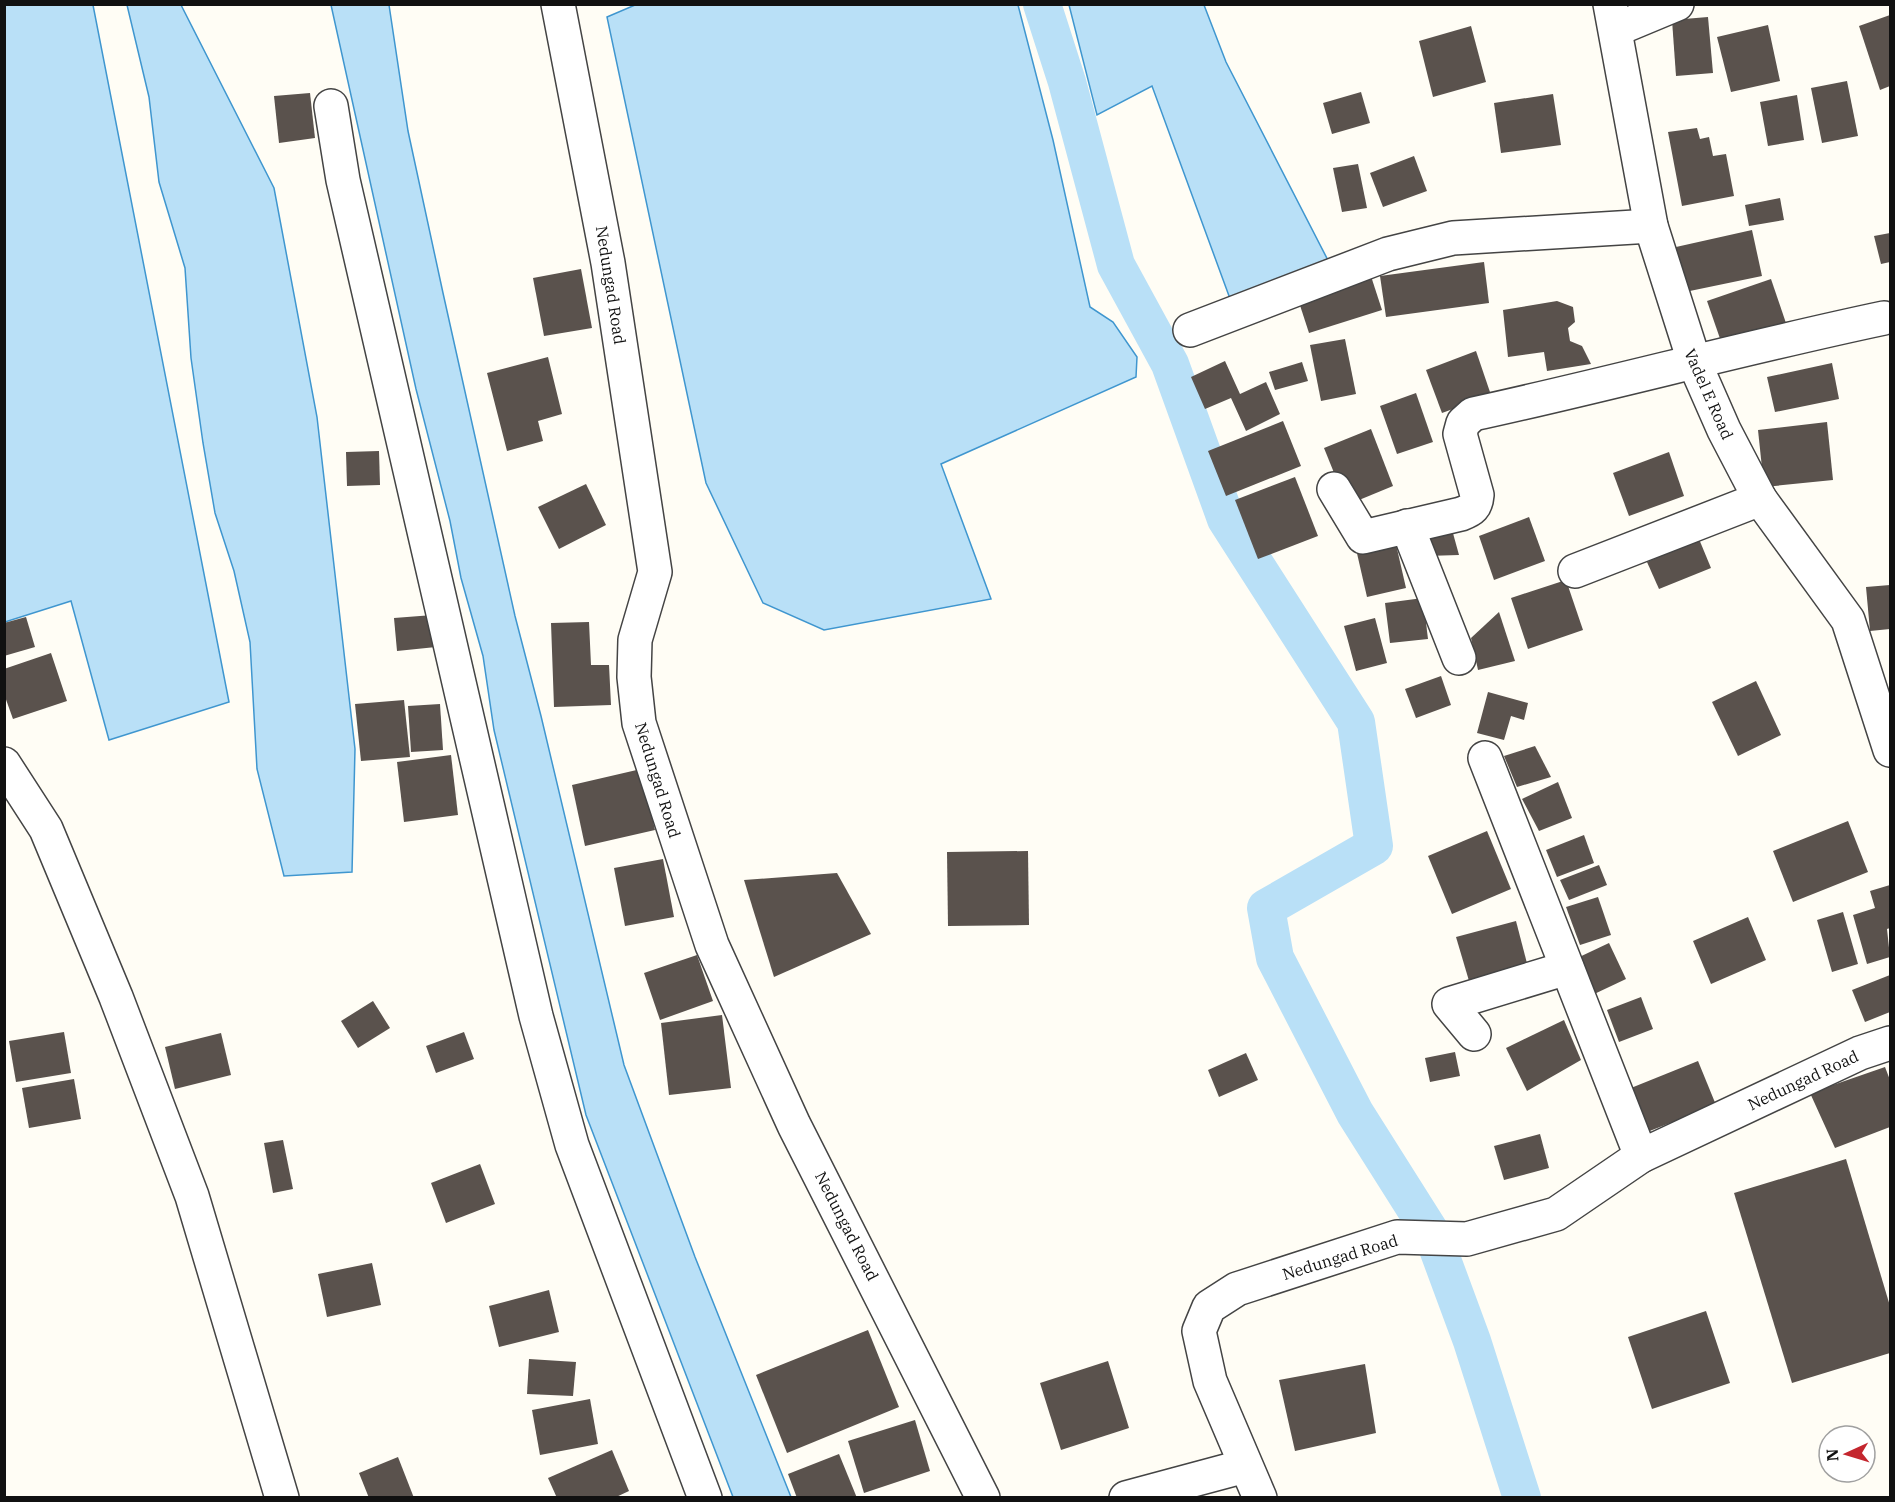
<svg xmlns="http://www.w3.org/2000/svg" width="1895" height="1502" viewBox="0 0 1895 1502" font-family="'IBM Plex Serif',serif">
  <rect width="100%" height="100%" fill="#fffdf5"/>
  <g fill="#b9e0f7" stroke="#3f96cf" stroke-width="1.5">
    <path d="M5,4l88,1 136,697 -120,38 -38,-139 -66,21z"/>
    <path d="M127,5h54l93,183 43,229 38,332 -3,123 -68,4 -27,-107 -7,-127 -16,-71 -19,-58 -12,-70 -12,-85 -6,-90 -26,-86 -10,-85z"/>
    <path d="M331,5h58l19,126 35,162 72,323 26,100 83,349 71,192 96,240h-58l-147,-382 -92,-385 -11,-74 -22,-78 -11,-57 -34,-132z"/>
    <path d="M635,5h383l35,135 37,167 23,15 24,35 -1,20 -195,87 50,135 -167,31 -61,-27 -57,-120 -99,-466z"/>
    <path d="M1069,5h135l22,57 108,210 -98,43 -84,-229 -55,29z"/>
  </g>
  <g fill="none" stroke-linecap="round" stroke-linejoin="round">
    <path stroke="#b9e0f7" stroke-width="38" d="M1042,4l25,78 49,183 54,99 56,155 130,203 18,124 -108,62 9,50 80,155 79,125 38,103 50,157"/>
  </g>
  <g fill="#5a524d">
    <path d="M1890,15v71l-10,4 -21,-64z"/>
    <path d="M1708,17l5,56 -37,3 -4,-56z"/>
    <path d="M1768,25l12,56 -49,11 -14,-55z"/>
    <path d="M1471,26l15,56 -53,15 -14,-56z"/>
    <path d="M1847,81l11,55 -36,7 -11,-55z"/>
    <path d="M1361,92l9,31 -38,11 -9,-31z"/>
    <path d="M310,93l5,45 -36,5 -5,-47z"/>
    <path d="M1553,94l8,51 -60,8 -7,-50z"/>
    <path d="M1797,95l7,45 -36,6 -8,-44z"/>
    <path d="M1697,128l3,11 9,-2 4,19 13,-2 8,42 -52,10 -14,-74z"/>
    <path d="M1414,156l13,35 -44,16 -13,-34z"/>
    <path d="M1358,164l9,44 -25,4 -9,-44z"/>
    <path d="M1780,198l4,22 -35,6 -4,-21z"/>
    <path d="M1752,230l10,46 -77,16 -9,-45z"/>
    <path d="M1890,233v29l-9,2 -7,-28z"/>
    <path d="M1484,262l5,41 -103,14 -6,-41z"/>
    <path d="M1368,267l14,43 -73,23 -14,-43z"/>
    <path d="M581,269l11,59 -48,8 -11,-58z"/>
    <path d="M1771,279l18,53 -64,21 -18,-52z"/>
    <path d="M1557,301l16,6 2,15 -7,6 2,13 12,5 9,18 -44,7 -3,-19 -36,5 -5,-47z"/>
    <path d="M1345,339l11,55 -35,7 -11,-56z"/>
    <path d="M1476,351l15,44 -49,18 -16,-43z"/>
    <path d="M548,357l14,57 -24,7 5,20 -36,10 -20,-78z"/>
    <path d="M1225,361l15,33 26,-12 14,32 -34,17 -15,-33 -26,11 -14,-32z"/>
    <path d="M1302,362l6,19 -33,9 -6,-18z"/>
    <path d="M1832,363l7,36 -64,13 -8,-35z"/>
    <path d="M1416,393l17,49 -36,12 -17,-48z"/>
    <path d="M1283,421l18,45 -75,30 -18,-45z"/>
    <path d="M1827,422l6,58 -69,7 -6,-57z"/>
    <path d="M1371,429l22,57 -46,19 -23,-57z"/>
    <path d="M379,451l1,34 -33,1 -1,-34z"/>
    <path d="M1669,452l15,44 -55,20 -16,-43z"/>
    <path d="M1295,477l23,59 -60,23 -23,-59z"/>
    <path d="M586,484l20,41 -47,24 -21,-42z"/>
    <path d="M1529,517l16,44 -51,19 -15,-44z"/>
    <path d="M1451,526l8,29 -33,1 -5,-27z"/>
    <path d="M1699,539l12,29 -52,21 -12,-27z"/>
    <path d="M1395,540l11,48 -39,9 -11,-48z"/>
    <path d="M1566,580l17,50 -55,19 -17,-51z"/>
    <path d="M1890,585v44l-20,2 -4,-44z"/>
    <path d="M1423,598l5,41 -38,4 -5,-40z"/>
    <path d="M1499,612l16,49 -37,9 -7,-32z"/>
    <path d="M433,615l3,32 -39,4 -3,-33z"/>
    <path d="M26,617l9,30 -31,9v-33z"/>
    <path d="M1375,618l12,45 -31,8 -12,-45z"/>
    <path d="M589,622l2,43h18l2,40 -57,2 -3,-84z"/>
    <path d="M51,653l16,48 -54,18 -9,-25v-25z"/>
    <path d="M1441,676l10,29 -35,13 -11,-29z"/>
    <path d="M1756,681l25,54 -43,21 -26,-54z"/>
    <path d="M1488,692l40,11 -4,17 -13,-4 -7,24 -27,-7z"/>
    <path d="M404,700l6,57 -49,4 -6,-57z"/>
    <path d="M440,704l3,46 -32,2 -3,-46z"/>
    <path d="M1535,746l16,31 -34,10 -13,-31z"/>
    <path d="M451,755l7,60 -54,7 -7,-60z"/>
    <path d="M641,769l14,61 -70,16 -13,-61z"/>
    <path d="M1558,782l14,36 -33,13 -17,-32z"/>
    <path d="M1848,821l20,51 -75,30 -20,-51z"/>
    <path d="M1487,831l24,58 -59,25 -24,-58z"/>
    <path d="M1584,835l10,28 -37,14 -11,-27z"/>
    <path d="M1028,851l1,74 -81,1 -1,-74z"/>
    <path d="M663,859l11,58 -49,9 -11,-58z"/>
    <path d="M1599,865l8,20 -38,15 -9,-20z"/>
    <path d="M837,873l34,61 -97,43 -30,-97z"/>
    <path d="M1890,885v43l-3,1 3,28 -23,7 -14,-49 22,-7 -5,-17z"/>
    <path d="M1598,897l13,38 -31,10 -14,-38z"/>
    <path d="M1843,912l15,52 -26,8 -15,-52z"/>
    <path d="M1748,917l18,43 -55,24 -18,-43z"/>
    <path d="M1516,921l13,50 -57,20 -16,-54z"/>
    <path d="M1609,943l17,36 -36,17 -17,-36z"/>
    <path d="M697,955l16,46 -53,19 -16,-47z"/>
    <path d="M1890,975v37l-25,10 -13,-32z"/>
    <path d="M1641,997l12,32 -34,13 -12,-32z"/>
    <path d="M373,1001l17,27 -32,20 -17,-27z"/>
    <path d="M722,1015l9,73 -62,7 -8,-72z"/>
    <path d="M1564,1020l17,40 -54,31 -21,-43z"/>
    <path d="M64,1032l7,41 -55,9 -7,-41z"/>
    <path d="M464,1032l10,27 -38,14 -10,-27z"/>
    <path d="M221,1033l10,42 -56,14 -10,-42z"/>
    <path d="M1455,1052l5,24 -30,6 -5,-24z"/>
    <path d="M1246,1053l12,27 -39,17 -11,-27z"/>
    <path d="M1698,1061l18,44 -74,29 -16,-44z"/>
    <path d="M1885,1067l5,13v47l-55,21 -25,-55z"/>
    <path d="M74,1079l7,40 -52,9 -7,-40z"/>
    <path d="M1540,1134l9,34 -45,12 -10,-34z"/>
    <path d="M283,1140l10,49 -20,4 -9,-50z"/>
    <path d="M1846,1159l44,147v47l-98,30 -58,-190z"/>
    <path d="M480,1164l15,40 -49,19 -15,-40z"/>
    <path d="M372,1263l9,42 -54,12 -9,-43z"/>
    <path d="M549,1290l10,42 -60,15 -10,-41z"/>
    <path d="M1706,1311l24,72 -78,26 -24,-72z"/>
    <path d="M868,1330l31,77 -112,46 -31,-78z"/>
    <path d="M529,1359l47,3 -3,34 -46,-2z"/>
    <path d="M1108,1361l21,67 -68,22 -21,-67z"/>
    <path d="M1365,1364l11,69 -81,18 -16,-71z"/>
    <path d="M590,1399l8,45 -58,11 -8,-45z"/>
    <path d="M915,1420l15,51 -66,22 -16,-52z"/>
    <path d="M612,1450l17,41 -15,7h-57l-9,-20z"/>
    <path d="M839,1454l18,44h-60l-9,-24z"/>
    <path d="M398,1457l16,41h-45l-10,-25z"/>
  </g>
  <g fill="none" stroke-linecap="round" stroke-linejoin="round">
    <defs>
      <g id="minor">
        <path d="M558,4l50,259 47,309 -20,68 -1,37 5,46 73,222 82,180 189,373"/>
        <path d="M1610,4l41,222 44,138 29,66 36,69 88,121 42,130"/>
        <path d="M1617,29l60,-25"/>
        <path d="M331,106l12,74 193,836 36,129 133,353"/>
        <path d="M1190,330l198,-76 65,-16 198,-12"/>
        <path d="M1334,489l29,48 98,-23c11,-4 15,-7 16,-19l-17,-61 3,-11 10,-9c138,-30 273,-67 411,-96"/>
        <path d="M1407,526l52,132"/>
        <path d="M1575,571l185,-72"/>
        <path d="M1485,758l156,398"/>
        <path d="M4,764l42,65 70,168 76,199 90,302"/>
        <path d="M1474,1034l-25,-30 118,-36"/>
        <path d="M1126,1498l119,-32"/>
        <path d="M1260,1498l-50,-117 -11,-50 10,-24 28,-18 160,-52 70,2 89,-25 85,-58 219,-103 30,-10"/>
      </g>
    </defs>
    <use href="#minor" stroke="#444" stroke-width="36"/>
    <use href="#minor" stroke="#fff" stroke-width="33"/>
  </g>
  <g text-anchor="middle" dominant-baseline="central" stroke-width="6" stroke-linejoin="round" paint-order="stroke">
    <g font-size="16" fill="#111" stroke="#fff">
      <text transform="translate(611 285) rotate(81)">Nedungad Road</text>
      <text transform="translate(1709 394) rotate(66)">Vadel E Road</text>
      <text transform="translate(658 780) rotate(73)">Nedungad Road</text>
      <text transform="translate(1803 1080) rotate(-25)">Nedungad Road</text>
      <text transform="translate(847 1226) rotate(63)">Nedungad Road</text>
      <text transform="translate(1340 1257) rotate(-17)">Nedungad Road</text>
    </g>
  </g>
  <rect width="1895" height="1502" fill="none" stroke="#111111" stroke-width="12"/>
  <g transform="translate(1847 1454) rotate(266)"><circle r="28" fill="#ffffff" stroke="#a0a0a0" stroke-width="1.5"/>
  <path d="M0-4.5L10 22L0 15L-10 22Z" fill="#c4262e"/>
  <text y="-9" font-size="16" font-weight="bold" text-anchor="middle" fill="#111111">N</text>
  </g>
</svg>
